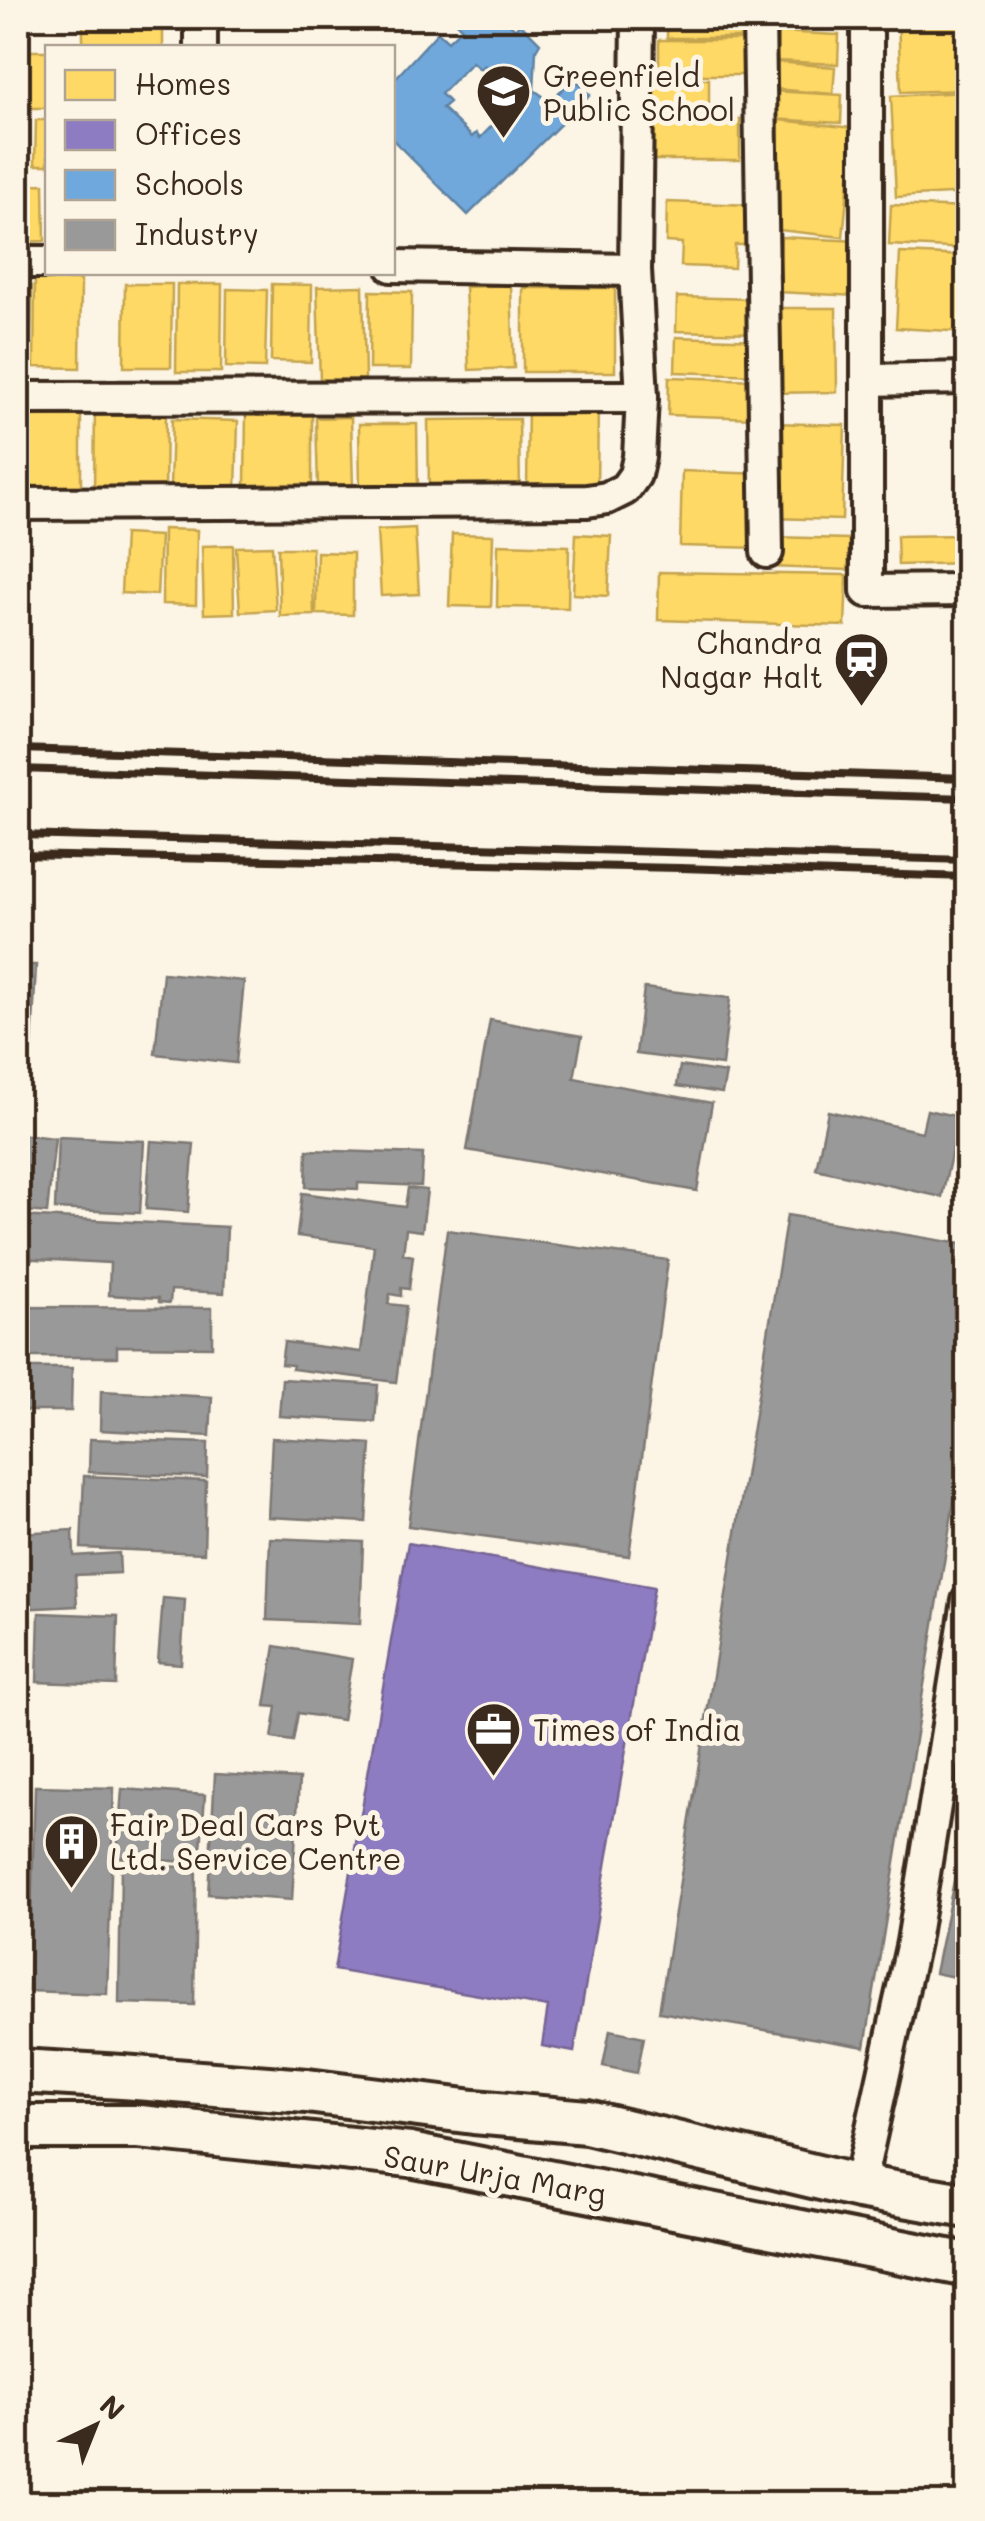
<svg xmlns="http://www.w3.org/2000/svg" width="985" height="2521" viewBox="0 0 985 2521" font-family="Mali,sans-serif">
  <rect width="100%" height="100%" fill="#fcf5e5"/>
  <filter id="ink" filterUnits="userSpaceOnUse"><feTurbulence type="fractalNoise" baseFrequency=".01" numOctaves="2"/><feDisplacementMap in="SourceGraphic" scale="20" xChannelSelector="R" yChannelSelector="G"/><feConvolveMatrix kernelMatrix="1 2 1 2 8 2 1 2 1" color-interpolation-filters="sRGB"/></filter>
  <g filter="url(#ink)">
    <g fill="#ffd966" stroke="#c4a450" stroke-width="2.5">
      <rect x="83" y="18" width="80" height="30"/>
      <rect x="667" y="18" width="83" height="20"/>
      <path d="M898,18h70v72l-67,2z"/>
      <path d="M778,32l61,3 -1,29 -62,-3z"/>
      <rect x="659" y="40" width="86" height="35"/>
      <rect x="18" y="51" width="30" height="57"/>
      <path d="M776,62l59,5 -2,27 -59,-5z"/>
      <rect x="651" y="79" width="58" height="35"/>
      <path d="M772,91l70,4 -1,28 -71,-4z"/>
      <path d="M964,92l4,101 -72,4 -5,-101z"/>
      <rect x="650" y="119" width="90" height="41"/>
      <path d="M36,120h12v45h-13z"/>
      <path d="M779,120l75,8 -11,109 -74,-8z"/>
      <path d="M44,184l1,57 -27,1v-57z"/>
      <path d="M667,202l86,3v40h-18l-1,23 -53,-2 1,-23 -16,-1z"/>
      <path d="M891,205l77,3v41l-79,-4z"/>
      <path d="M781,237l77,4 -2,55 -78,-4z"/>
      <path d="M900,253l68,3v76l-72,-4z"/>
      <path d="M35,279l46,1 -1,88 -46,-1z"/>
      <path d="M125,284h47l-1,83h-47z"/>
      <path d="M177,284h45l-1,88h-45z"/>
      <path d="M272,284l40,1 -1,77 -40,-1z"/>
      <path d="M511,285l3,83 -45,2 -4,-83z"/>
      <path d="M18,286h14l-2,83h-12z"/>
      <path d="M363,286l2,93 -45,1 -3,-93z"/>
      <rect x="523" y="288" width="92" height="84"/>
      <path d="M227,289l40,1 -2,78 -39,-1z"/>
      <path d="M370,291l42,1 -1,77h-42z"/>
      <path d="M677,297l78,2 -1,34 -78,-2z"/>
      <path d="M766,308h70l1,84 -70,1z"/>
      <path d="M676,337l84,3 -1,35 -84,-3z"/>
      <path d="M669,377l88,3 -1,38 -88,-3z"/>
      <path d="M528,402l70,1 -1,90 -70,-1z"/>
      <path d="M95,407l71,2 -1,84 -71,-2z"/>
      <rect x="18" y="411" width="63" height="76"/>
      <path d="M246,411h66v75h-67z"/>
      <path d="M351,417l2,69 -35,1 -2,-69z"/>
      <path d="M172,419l66,2 -2,69 -66,-2z"/>
      <path d="M519,419l1,77h-91l-1,-76z"/>
      <path d="M772,423l73,2 -3,95 -72,-2z"/>
      <path d="M359,424h58l1,67 -58,1z"/>
      <path d="M682,471l81,3 -2,74 -81,-2z"/>
      <path d="M415,528l4,66 -38,2 -4,-66z"/>
      <path d="M163,529l34,1 -1,75 -34,-1z"/>
      <path d="M124,534l36,2 -3,59 -36,-2z"/>
      <path d="M452,534l41,1 -2,72 -42,-1z"/>
      <path d="M576,534l35,2 -3,60 -35,-2z"/>
      <path d="M964,535v28l-66,2 -1,-29z"/>
      <path d="M772,537l77,2 -1,31 -77,-3z"/>
      <path d="M498,544l71,2 -1,62 -71,-1z"/>
      <path d="M233,545l1,68 -30,1 -2,-68z"/>
      <path d="M272,546l4,64 -36,2 -4,-65z"/>
      <path d="M278,548h34l2,67 -34,1z"/>
      <path d="M317,552l36,1v62l-37,-1z"/>
      <path d="M659,572l188,3 -2,51 -187,-6z"/>
    </g>
    <path fill="#8e7cc3" stroke="#756392" stroke-width="2.5" d="M408,1543l246,44 -80,465 -32,-6 6,-39 -214,-37z"/>
    <path fill="#6fa8dc" stroke="#5f82a3" stroke-width="2.5" fill-rule="evenodd" d="M462,18h21l4,4 5,-4h12l11,11 5,-6 20,20 -4,7 -2,40 16,11 24,-23 16,17 -122,120 -76,-76v-57l46,-50 10,9 14,-13 -5,-5zM472,62l8,7 4,-4 29,29 -6,6 5,5 -32,33 -4,-5 -4,4 -30,-29 7,-6 -8,-8z"/>
    <g fill="#999" stroke="#7d7874" stroke-width="2.5">
      <path d="M18,965h18l-4,81 -14,-1z"/>
      <path d="M163,973l81,8 -8,82 -81,-9z"/>
      <path d="M644,988l86,10 -8,67 -86,-11z"/>
      <path d="M490,1020l92,16 -8,42 138,25 -15,88 -230,-41z"/>
      <path d="M680,1066l46,7 -4,20 -45,-7z"/>
      <path d="M927,1110l32,7 -17,80 -126,-28 12,-58 94,21z"/>
      <path d="M18,1134l37,4 -8,75 -29,-3z"/>
      <path d="M58,1137l86,4 -4,72 -85,-4z"/>
      <path d="M151,1141l43,3 -6,68 -42,-3z"/>
      <path d="M307,1150l116,4 -2,32 -63,-3v6l-52,-2z"/>
      <path d="M408,1188l19,2 -5,41 -16,-2 -3,25 10,2 -4,33 -8,-1v8l-11,-2 -2,10 18,2 -10,76 -104,-13 1,-4 -12,-1 3,-22 77,10 13,-106 -77,-10 5,-43 103,14z"/>
      <path d="M787,1215l181,30v170l-103,632 -206,-35z"/>
      <path d="M18,1216l209,11 -3,66 -53,-3 -1,13 -11,-1v-4l-50,-3 1,-32 -92,-5z"/>
      <path d="M447,1230l221,30 -39,296 -221,-30z"/>
      <path d="M18,1307l194,1v39l-95,-1v11h-99z"/>
      <path d="M18,1368h54l-1,43h-53z"/>
      <path d="M282,1379l96,6 -3,37 -96,-6z"/>
      <path d="M101,1391l111,6 -2,39 -110,-6z"/>
      <path d="M272,1438l99,6 -5,78 -98,-5z"/>
      <path d="M90,1439l118,4 -1,34 -118,-5z"/>
      <path d="M84,1476l122,5 -2,72 -123,-5z"/>
      <path d="M73,1530l1,26 45,-3 1,20 -45,2 2,31 -59,3v-76z"/>
      <path d="M270,1538l93,4 -3,82 -93,-4z"/>
      <path d="M163,1598l22,2 -4,64 -23,-2z"/>
      <path d="M39,1613l79,3 -2,69 -79,-3z"/>
      <path d="M18,1619h13l-3,65 -10,-1z"/>
      <path d="M275,1646l77,13 -10,61 -44,-7 -5,28 -21,-3 5,-31 -12,-1z"/>
      <path d="M215,1774l84,5 -7,121 -84,-6z"/>
      <path d="M35,1786l79,2 -7,206 -78,-3z"/>
      <path d="M122,1789l83,6 -5,68 -83,-6z"/>
      <path d="M968,1813v167l-33,-7z"/>
      <path d="M121,1866l75,1 -2,138 -75,-2z"/>
      <path d="M610,2030l34,7 -7,36 -34,-7z"/>
    </g>
    <g fill="none" stroke-linecap="round" stroke-linejoin="round">
      <defs>
        <g id="street">
          <path d="M201,18v30"/>
          <path d="M759,18l8,534"/>
          <path d="M867,18v573l101,-1"/>
          <path d="M18,262h30"/>
          <path d="M392,266l243,4"/>
          <path d="M867,380l101,-2"/>
          <path d="M18,398l624,-1"/>
          <path d="M18,504l569,-3 20,-3 18,-9 10,-14 4,-18 3,-60 -7,-127 3,-252"/>
          <path d="M859,2187l54,-245 55,-341"/>
        </g>
        <g id="secondary">
          <path d="M18,2071l104,6 185,14 167,21 113,10 272,65 109,19"/>
          <path d="M18,2127h121l271,28 558,110"/>
        </g>
      </defs>
      <use href="#street" stroke="#3b2a1e" stroke-width="38"/>
      <use href="#secondary" stroke="#3b2a1e" stroke-width="50"/>
      <use href="#street" stroke="#fcf5e5" stroke-width="30"/>
      <use href="#secondary" stroke="#fcf5e5" stroke-width="42"/>
      <g stroke="#3b2a1e" stroke-width="8">
        <path d="M18,749l950,29"/>
        <path d="M18,769l950,29"/>
        <path d="M18,835l950,25"/>
        <path d="M18,855l663,13 287,9"/>
      </g>
    </g>
  </g>
  <defs>
    <symbol id="school-pin" viewBox="-11 -11 22 30"><path d="M0 17L-7.5 6A9.5 9.5 0 1 1 7.5 6Z" fill="#3b2a1e" stroke="#fcf5e5"/><path d="M0-5L7-2L0 1L-7-2ZM-4 1L0 2.5L4 1V4Q0 6-4 4Z" fill="#fff"/></symbol>
    <symbol id="station-pin" viewBox="-11 -11 22 30"><path d="M0 17L-7.5 6A9.5 9.5 0 1 1 7.5 6Z" fill="#3b2a1e" stroke="#fcf5e5"/><path d="M-3-6H3Q5-6 5-4V2Q5 4 3 4L4.5 6H3L1.5 4h-3L-3 6H-4.5L-3 4Q-5 4-5 2V-4Q-5-6-3-6ZM-3.5-4v3h7v-3ZM-3.5 1v1.5H-2V1ZM2 1v1.5H3.5V1Z" fill="#fff"/></symbol>
    <symbol id="office-pin" viewBox="-11 -11 22 30"><path d="M0 17L-7.5 6A9.5 9.5 0 1 1 7.5 6Z" fill="#3b2a1e" stroke="#fcf5e5"/><path d="M-6-3h4V-5.5h4V-3h4V5H-6ZM-1-4.5V-3h2v-1.5ZM-6 0V1H6V0Z" fill="#fff"/></symbol>
    <symbol id="building-pin" viewBox="-11 -11 22 30"><path d="M0 17L-7.5 6A9.5 9.5 0 1 1 7.5 6Z" fill="#3b2a1e" stroke="#fcf5e5"/><path d="M-4-6H4V6H1V3H-1V6H-4ZM-2.5-4.3h1.7v1.8h-1.7ZM.8-4.3h1.7v1.8H.8ZM-2.5-1h1.7V.8h-1.7ZM.8-1h1.7V.8H.8Z" fill="#fff"/></symbol>
  </defs>
  <g fill-rule="evenodd">
    <use href="#school-pin" x="472" y="60" width="63" height="86"/>
    <use href="#station-pin" x="830" y="628" width="63" height="86"/>
    <use href="#office-pin" x="462" y="1698" width="63" height="86"/>
    <use href="#building-pin" x="40" y="1810" width="63" height="86"/>
  </g>
  <g text-anchor="middle" dominant-baseline="central" stroke-width="10" stroke-linejoin="round" paint-order="stroke">
    <g font-size="30" fill="#3b2a1e" stroke="#fcf5e5" text-anchor="start">
      <text x="543" y="75">Greenfield<tspan x="543" dy="34">Public School</tspan></text>
      <text x="823" y="642" text-anchor="end">Chandra<tspan x="823" dy="34">Nagar Halt</tspan></text>
      <text x="533" y="1729">Times of India</text>
      <text x="110" y="1824">Fair Deal Cars Pvt<tspan x="110" dy="34">Ltd. Service Centre</tspan></text>
    </g>
    <g font-size="30" fill="#3b2a1e" stroke="#fcf5e5">
      <text transform="translate(495 2174) rotate(10)">Saur Urja Marg</text>
    </g>
  </g>
  <rect width="985" height="2521" fill="none" stroke="#fcf5e5" stroke-width="60"/>
  <rect x="30" y="30" width="925" height="2461" fill="none" stroke="#3b2a1e" stroke-width="4" filter="url(#ink)"/>
  <rect x="45" y="45" width="350" height="230" fill="#fcf5e5" stroke="#afa495" stroke-width="2.5"/>
  <rect x="65" y="70" width="50" height="30" fill="#ffd966" stroke="#afa495" stroke-width="2.5"/>
  <text x="135" y="95" font-size="30" fill="#3b2a1e">Homes</text>
  <rect x="65" y="120" width="50" height="30" fill="#8e7cc3" stroke="#afa495" stroke-width="2.5"/>
  <text x="135" y="145" font-size="30" fill="#3b2a1e">Offices</text>
  <rect x="65" y="170" width="50" height="30" fill="#6fa8dc" stroke="#afa495" stroke-width="2.5"/>
  <text x="135" y="195" font-size="30" fill="#3b2a1e">Schools</text>
  <rect x="65" y="220" width="50" height="30" fill="#999999" stroke="#afa495" stroke-width="2.5"/>
  <text x="135" y="245" font-size="30" fill="#3b2a1e">Industry</text>
  <g transform="translate(95 2426) rotate(43)" stroke="#fcf5e5" stroke-width="8" paint-order="stroke">
  <path d="M0-8L18 38L0 25L-18 38Z" fill="#3b2a1e"/>
  <text y="-15" font-size="28" font-weight="bold" text-anchor="middle" fill="#3b2a1e">N</text>
  </g>
</svg>
